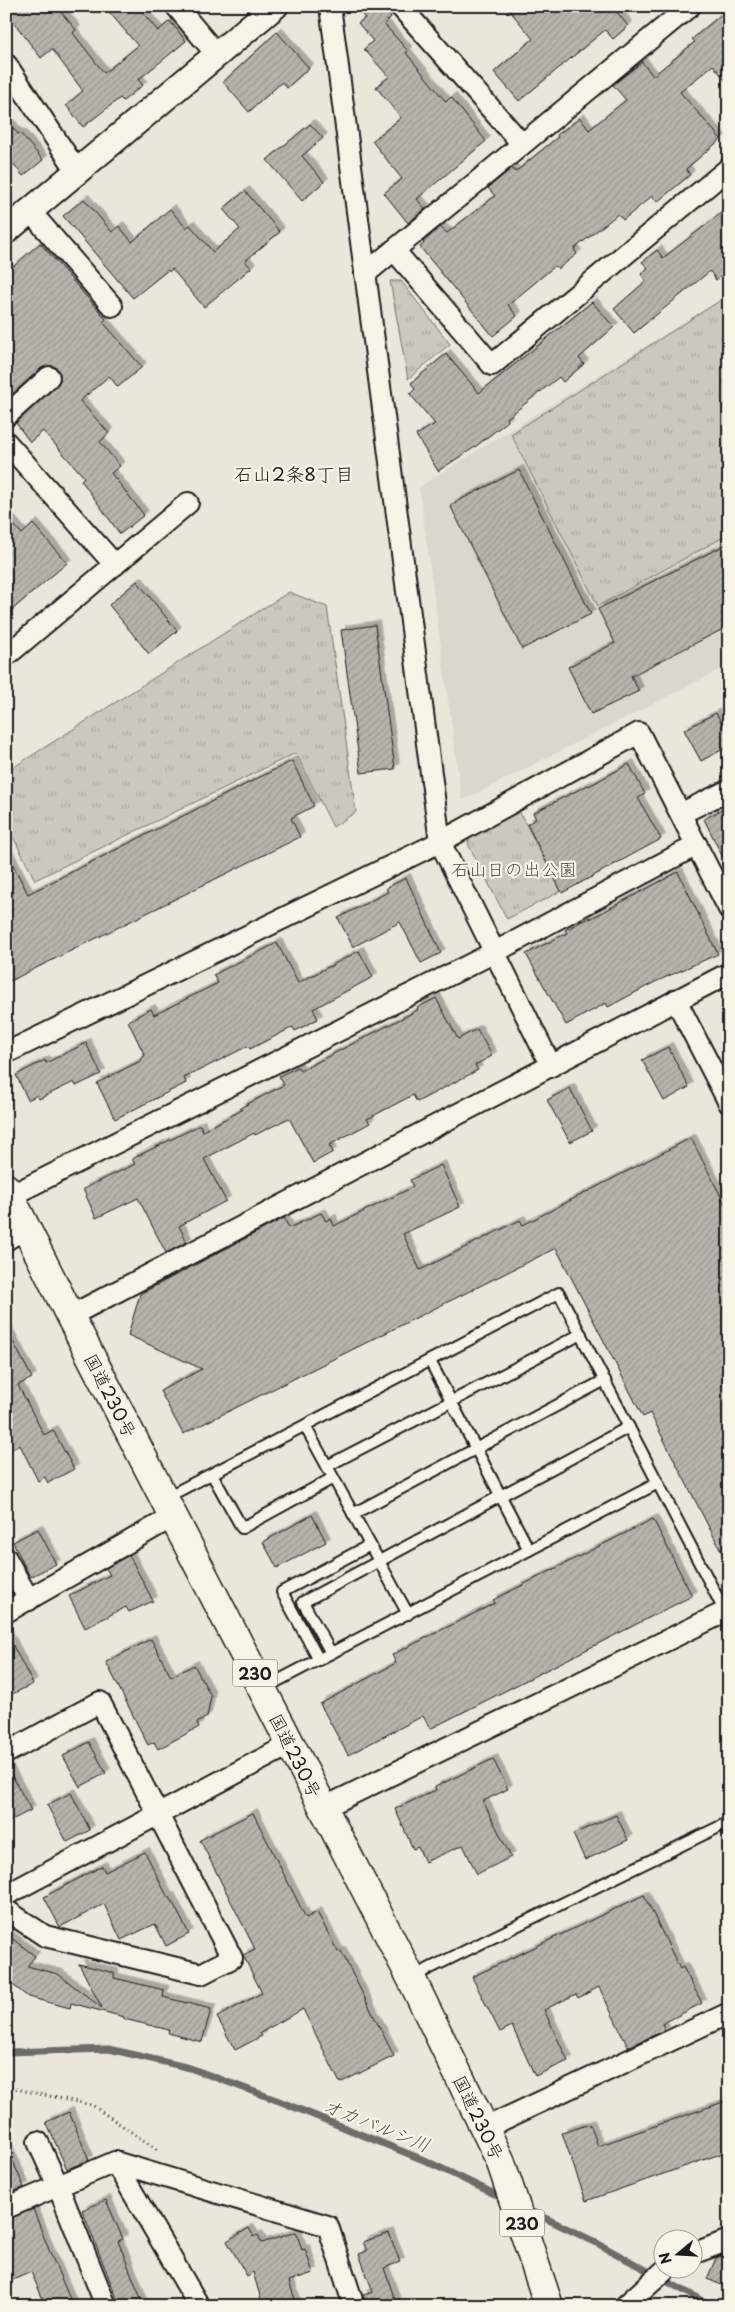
<svg xmlns="http://www.w3.org/2000/svg" width="735" height="2312" viewBox="0 0 735 2312" font-family="'Playpen Sans','Klee One',sans-serif">
  <defs>
    <pattern id="grass-tufts" width="24" height="20" patternUnits="userSpaceOnUse" patternTransform="scale(1.25)"><rect width="24" height="20" fill="#ccc8c0"/><path d="M3 7l-1-3M5 7V3M7 7l1-3M15 17l-1-3M17 17v-4M19 17l1-3" fill="none" stroke="#afaba4"/></pattern>
    <pattern id="building-hatch" width="6" height="6" patternUnits="userSpaceOnUse" patternTransform="scale(1.25)"><rect width="6" height="6" fill="#b6b4ac"/><path d="M-1 1l2-2M0 6l6-6M5 7l2-2" fill="none" stroke="#9c9a93"/></pattern>
    <filter id="shadow"><feDropShadow dx="4.5" dy="-4.5" stdDeviation="0" flood-color="#0004"/></filter>
  </defs>
  <rect width="100%" height="100%" fill="#eae6dc"/>
  <filter id="ink" filterUnits="userSpaceOnUse"><feTurbulence type="fractalNoise" baseFrequency=".02" numOctaves="2"/><feDisplacementMap in="SourceGraphic" scale="10" xChannelSelector="R" yChannelSelector="G"/><feConvolveMatrix kernelMatrix="1 2 1 2 8 2 1 2 1" color-interpolation-filters="sRGB"/></filter>
  <g filter="url(#ink)">
    <path fill="#dad7ce" d="M729,294v371l-267,136 -43,-314z"/>
    <g fill="url(#grass-tufts)" stroke="#74726e">
      <path d="M390,281h11l49,63 -42,35z"/>
      <path d="M729,295v239l-131,72 -87,-172z"/>
      <path d="M289,592l38,15 29,205 -23,15 -37,-74 -261,127 -29,-57v-51z"/>
      <path d="M518,809l43,82 -54,28 -39,-75 3,-10z"/>
    </g>
    <g fill="none" stroke-linecap="round" stroke-linejoin="round">
      <g stroke="#6d6c68" stroke-width="7">
        <path d="M6,2052l103,-3 81,19 89,33 147,60 79,38"/>
        <path d="M524,2208l69,33 119,65"/>
      </g>
    </g>
    <g fill="url(#building-hatch)" stroke="#1c1c1c" filter="url(#shadow)">
      <path d="M6,6h50l20,24 -3,3 31,40 34,-27 -34,-40h33l21,25 12,-10 16,20 -48,39 5,5 -20,16 -3,-3 -37,29 -17,-22 17,-14 -31,-42 -11,9 -35,-46z"/>
      <path d="M355,6h27l9,11 -7,7 24,27 -2,2 40,49 5,-5 35,44 -69,58 8,10 -17,14 -24,-30 18,-14 -30,-38 29,-23 -25,-31 13,-10 -25,-28 9,-8 -15,-18 7,-5z"/>
      <path d="M506,6h106l16,20 -15,13 -8,-9 -86,71 -25,-29 39,-33z"/>
      <path d="M729,8v77l-16,-20 -33,27 41,47 -35,30 4,6 -33,27 -5,-6 -29,24 -5,-6 -44,35 3,5 -19,15 -3,-3 -47,39 9,11 -24,20 -73,-89 4,-4 -1,-1 17,-15 7,6 48,-37 -7,-8 24,-20 3,4 43,-35 -1,-2 23,-17 9,12 37,-30 -13,-15 29,-23 11,14 42,-34 -3,-3z"/>
      <path d="M277,32l32,36 -22,20 -5,-6 -33,30 -26,-30z"/>
      <path d="M6,120l12,14 2,-1 23,27 -20,16 -17,-21z"/>
      <path d="M310,124l13,14 -21,18 22,26 -22,19 -35,-41z"/>
      <path d="M245,191l35,41 -35,29 6,7 -47,39 -32,-38 -3,3 -1,-2 -35,28 -70,-82 21,-17 28,33 7,-6 13,16 38,-33 16,19 4,-3 23,27 27,-23 -17,-20z"/>
      <path d="M729,207v63l-13,10 -6,-9 -76,62 -20,-24 32,-28 -5,-7 7,-6 -6,-6 15,-12 6,8z"/>
      <path d="M40,243l66,76 -3,3 39,45 -24,20 -9,-11 -29,25 29,32 -9,9 20,24 -9,7 33,42 -24,19 -39,-54 3,-3 -41,-46 -13,11 -14,-19 41,-38 3,-5 -2,-11 -6,-3 -11,2 -35,32v-127z"/>
      <path d="M592,302l22,25 -35,31 5,6 -21,18 -4,-5 -52,41 1,3 -33,26 -37,24 -22,-36 19,-11 -25,-30 5,-5 -4,-6 35,-29 33,39z"/>
      <path d="M519,470l72,144 -69,35 -72,-144z"/>
      <path d="M6,516l16,18 11,-10 34,39 -61,52z"/>
      <path d="M729,543v83l-98,50 8,15 -48,23 -23,-47 47,-24 -17,-34z"/>
      <path d="M137,581l40,50 -28,23 -40,-49z"/>
      <path d="M375,625l20,144 -34,4 -20,-143z"/>
      <path d="M716,713l13,24v9l-28,15 -17,-31z"/>
      <path d="M292,761l22,45 -23,12 9,19 -294,146v-132l22,43z"/>
      <path d="M629,764l16,30 -7,4 23,41 -99,54 -35,-69 9,-5 -3,-6 55,-28 1,1z"/>
      <path d="M729,806v64l-25,-51z"/>
      <path d="M678,872l40,82 -63,28 -47,25 -2,-4 -40,22 -40,-71 41,-21 -2,-3 25,-13v2z"/>
      <path d="M406,878l35,75 -20,10 -21,-41 -47,25 -15,-29 50,-26 -2,-4z"/>
      <path d="M277,943l21,40 61,-32 14,26 -60,32 5,10 -23,12 -2,-4 -43,22 -2,-3 -64,32 2,5 -71,36 -18,-36 45,-23 -1,-2 4,-2 -17,-35 23,-12 3,6 64,-32 -5,-8z"/>
      <path d="M436,998l22,41 19,-10 15,27 -17,9 3,5 -61,32 -4,-7 -46,24 3,4 -41,22 4,7 -20,11 -24,-45 -34,17 -1,-2 -50,26 22,42 -47,25 8,16 -21,11 -28,-55 -42,20 -13,-29 52,-25 -3,-5 68,-34 3,6 39,-21 -2,-2 44,-23 -5,-9 19,-9 2,4 118,-61 -1,-2z"/>
      <path d="M86,1043l15,31 -25,12 -2,-4 -35,17 -2,-4 -9,5 -12,-25 29,-15 1,3z"/>
      <path d="M668,1047l21,40 -25,14 -22,-41z"/>
      <path d="M570,1088l22,43 -22,11 -23,-42z"/>
      <path d="M691,1138l38,74v354l-79,-153 -7,4 -87,-169 -373,186 -23,-43 42,-22 -74,-34 12,-41 144,-76 5,10 32,-15 5,8 5,-3 3,8 79,-39 -3,-7 31,-15 19,42 -57,27 17,36 100,-50 3,5z"/>
      <path d="M6,1328l26,50 -14,7 26,50 9,-5 21,39 -26,14 -3,-6 -7,4 -18,-36 -14,7z"/>
      <path d="M312,1515l14,27 -49,26 -14,-26z"/>
      <path d="M653,1519l39,77 -262,133 -7,-13 -75,39 -28,-51 76,-41 -4,-8 103,-52 -2,-3z"/>
      <path d="M38,1529l18,35 -26,13 -17,-35z"/>
      <path d="M129,1555l24,46 -24,11 -3,-5 -41,21 -16,-32 41,-21 -4,-7z"/>
      <path d="M6,1632l27,52 -27,13z"/>
      <path d="M151,1639l20,38 23,-12 17,31 -4,21 -10,6 2,4 -41,22 -4,-7 -6,3 -42,-83z"/>
      <path d="M89,1742l17,31 -26,14 -17,-31z"/>
      <path d="M493,1759l15,30 -25,12 28,56 -34,17 -14,-29 -38,17 -7,-15 -5,2 -18,-40 41,-19 -1,-3z"/>
      <path d="M6,1765l25,45 -25,13z"/>
      <path d="M71,1793l19,37 -23,12 -20,-37z"/>
      <path d="M253,1813l53,105 11,-6 21,40 3,-1 53,105 -54,27 -37,-74 -43,24 2,3 -27,14 -18,-33 45,-24 -19,-38 12,-6 -55,-109z"/>
      <path d="M616,1815l12,25 -43,20 -12,-26z"/>
      <path d="M145,1852l23,46 2,-1 19,37 -23,12 -11,-22 -34,16 -17,-36 -44,23 -16,-30 58,-31 3,6z"/>
      <path d="M644,1895l36,74 3,-2 19,36 -40,21 3,6 -37,17 -29,-60 -21,11 -2,-4 -32,16 24,51 -33,15 -23,-50 -12,6 -28,-55z"/>
      <path d="M6,1934l29,22 -8,10 31,8 44,34 -23,-44 35,9v5l50,12 -1,7 48,12 -9,33 -34,-9 1,-3 -45,-11v-2l-53,-14 -1,5 -42,-11 -15,-12 -7,8z"/>
      <path d="M729,2100v51l-143,50 -24,-68 28,-9 8,22z"/>
      <path d="M69,2112l20,48 -22,9 -21,-47z"/>
      <path d="M6,2145l18,42 -18,8z"/>
      <path d="M106,2200l17,39 -5,2 26,65h-24l-38,-96z"/>
      <path d="M33,2209l18,46 22,51h-27l-15,-34 -25,11v-63z"/>
      <path d="M249,2228l5,9 4,-2 4,8 34,-11 6,18 3,-1 8,24 -24,8 8,25h-34l-10,-34 -6,4 -20,-35z"/>
      <path d="M389,2233l11,29 -16,6 13,38h-31l-3,-11 10,-3 -14,-38 8,-3 -4,-9z"/>
      <path d="M729,2253v35l-22,-9 9,-21z"/>
    </g>
    <g fill="none" stroke-linecap="round" stroke-linejoin="round">
      <defs>
        <g id="service">
          <path d="M430,1361l99,189"/>
          <path d="M305,1426l103,188"/>
          <path d="M327,1466l254,-132"/>
          <path d="M212,1474l30,54 91,-50"/>
          <path d="M165,1498l394,-205 166,319"/>
          <path d="M353,1514l252,-134"/>
          <path d="M331,1653l-28,-51 326,-175"/>
          <path d="M319,1660l-37,-68 88,-47"/>
          <path d="M262,1689l396,-206"/>
          <path d="M412,1977l317,-155"/>
        </g>
        <g id="minor">
          <path d="M176,6l41,49"/>
          <path d="M330,6l110,836 111,224"/>
          <path d="M400,6l122,138"/>
          <path d="M6,64l71,107"/>
          <path d="M30,211l82,95"/>
          <path d="M394,250l98,115 237,-197"/>
          <path d="M365,274l325,-268"/>
          <path d="M6,416l43,-39"/>
          <path d="M6,442l109,123"/>
          <path d="M6,656l182,-153"/>
          <path d="M682,813l47,-23"/>
          <path d="M676,1000l53,103"/>
          <path d="M6,1053l434,-211 199,-109 90,176"/>
          <path d="M10,1196l485,-244 202,-107"/>
          <path d="M6,1240l21,-13"/>
          <path d="M70,1316l659,-343"/>
          <path d="M6,1558l23,42"/>
          <path d="M6,1612l168,-96"/>
          <path d="M6,1753l94,-51 132,256 -31,16 -156,-38 -39,-26"/>
          <path d="M323,1808l406,-198"/>
          <path d="M6,1895l285,-151"/>
          <path d="M485,2128l244,-115"/>
          <path d="M38,2142l20,44 48,120"/>
          <path d="M115,2162l84,144"/>
          <path d="M6,2208l109,-46 213,64 26,80"/>
          <path d="M692,2254l37,-14"/>
          <path d="M625,2306l40,-36"/>
        </g>
        <path id="tertiary" d="M6,231l269,-225"/>
        <path id="trunk" d="M6,1188l64,128 341,662 89,182 49,146"/>
      </defs>
      <use href="#service" stroke="#1c1c1c" stroke-width="14"/>
      <use href="#minor" stroke="#1c1c1c" stroke-width="24"/>
      <use href="#tertiary" stroke="#1c1c1c" stroke-width="29"/>
      <use href="#trunk" stroke="#1c1c1c" stroke-width="31"/>
      <path stroke="#1c1c1c" stroke-width="3" stroke-dasharray="1 4" stroke-linecap="butt" d="M6,2087l86,18 67,46"/>
      <use href="#service" stroke="#f7f3e8" stroke-width="10"/>
      <use href="#minor" stroke="#f7f3e8" stroke-width="20"/>
      <use href="#tertiary" stroke="#f7f3e8" stroke-width="25"/>
      <use href="#trunk" stroke="#f7f3e8" stroke-width="28"/>
    </g>
  </g>
  <g text-anchor="middle" dominant-baseline="central" stroke-width="4.5" stroke-linejoin="round" paint-order="stroke">
    <g fill="#f7f3e8" stroke="#5e5c59" stroke-width="1">
      <rect x="232.5" y="1659.5" width="45" height="27" rx="4"/>
      <rect x="499.5" y="2209.5" width="45" height="27" rx="4"/>
    </g>
    <g font-size="16" font-weight="bold" fill="#1c1c1c">
      <text x="255" y="1673">230</text>
      <text x="522" y="2223">230</text>
    </g>
    <g font-size="18" fill="#51504d" stroke="#f7f3e8">
      <text x="514" y="868">石山日の出公園</text>
    </g>
    <g font-size="18" fill="#1c1c1c" stroke="#f7f3e8">
      <text transform="translate(111 1395) rotate(63)">国道230号</text>
      <text transform="translate(296 1755) rotate(63)">国道230号</text>
      <text transform="translate(479 2117) rotate(64)">国道230号</text>
    </g>
    <g font-size="19" fill="#1c1c1c" stroke="#f7f3e8">
      <text x="294" y="473">石山2条8丁目</text>
    </g>
    <g font-size="19" font-style="italic" fill="#52514e" stroke="#f7f3e8">
      <text transform="translate(377 2124) rotate(22)">オカバルシ川</text>
    </g>
  </g>
  <rect width="735" height="2312" fill="none" stroke="#f7f3e8" stroke-width="25"/>
  <rect x="12" y="12" width="710" height="2287" fill="none" stroke="#1c1c1c" stroke-width="2" filter="url(#ink)"/>
  <g transform="translate(678 2254) rotate(252)"><circle r="24" fill="#f7f3e8" stroke="#9f9d96"/>
  <path d="M0-4L9 19L0 12L-9 19Z" fill="#1c1c1c"/>
  <text y="-8" font-size="14" font-weight="bold" text-anchor="middle" fill="#1c1c1c">N</text>
  </g>
</svg>
